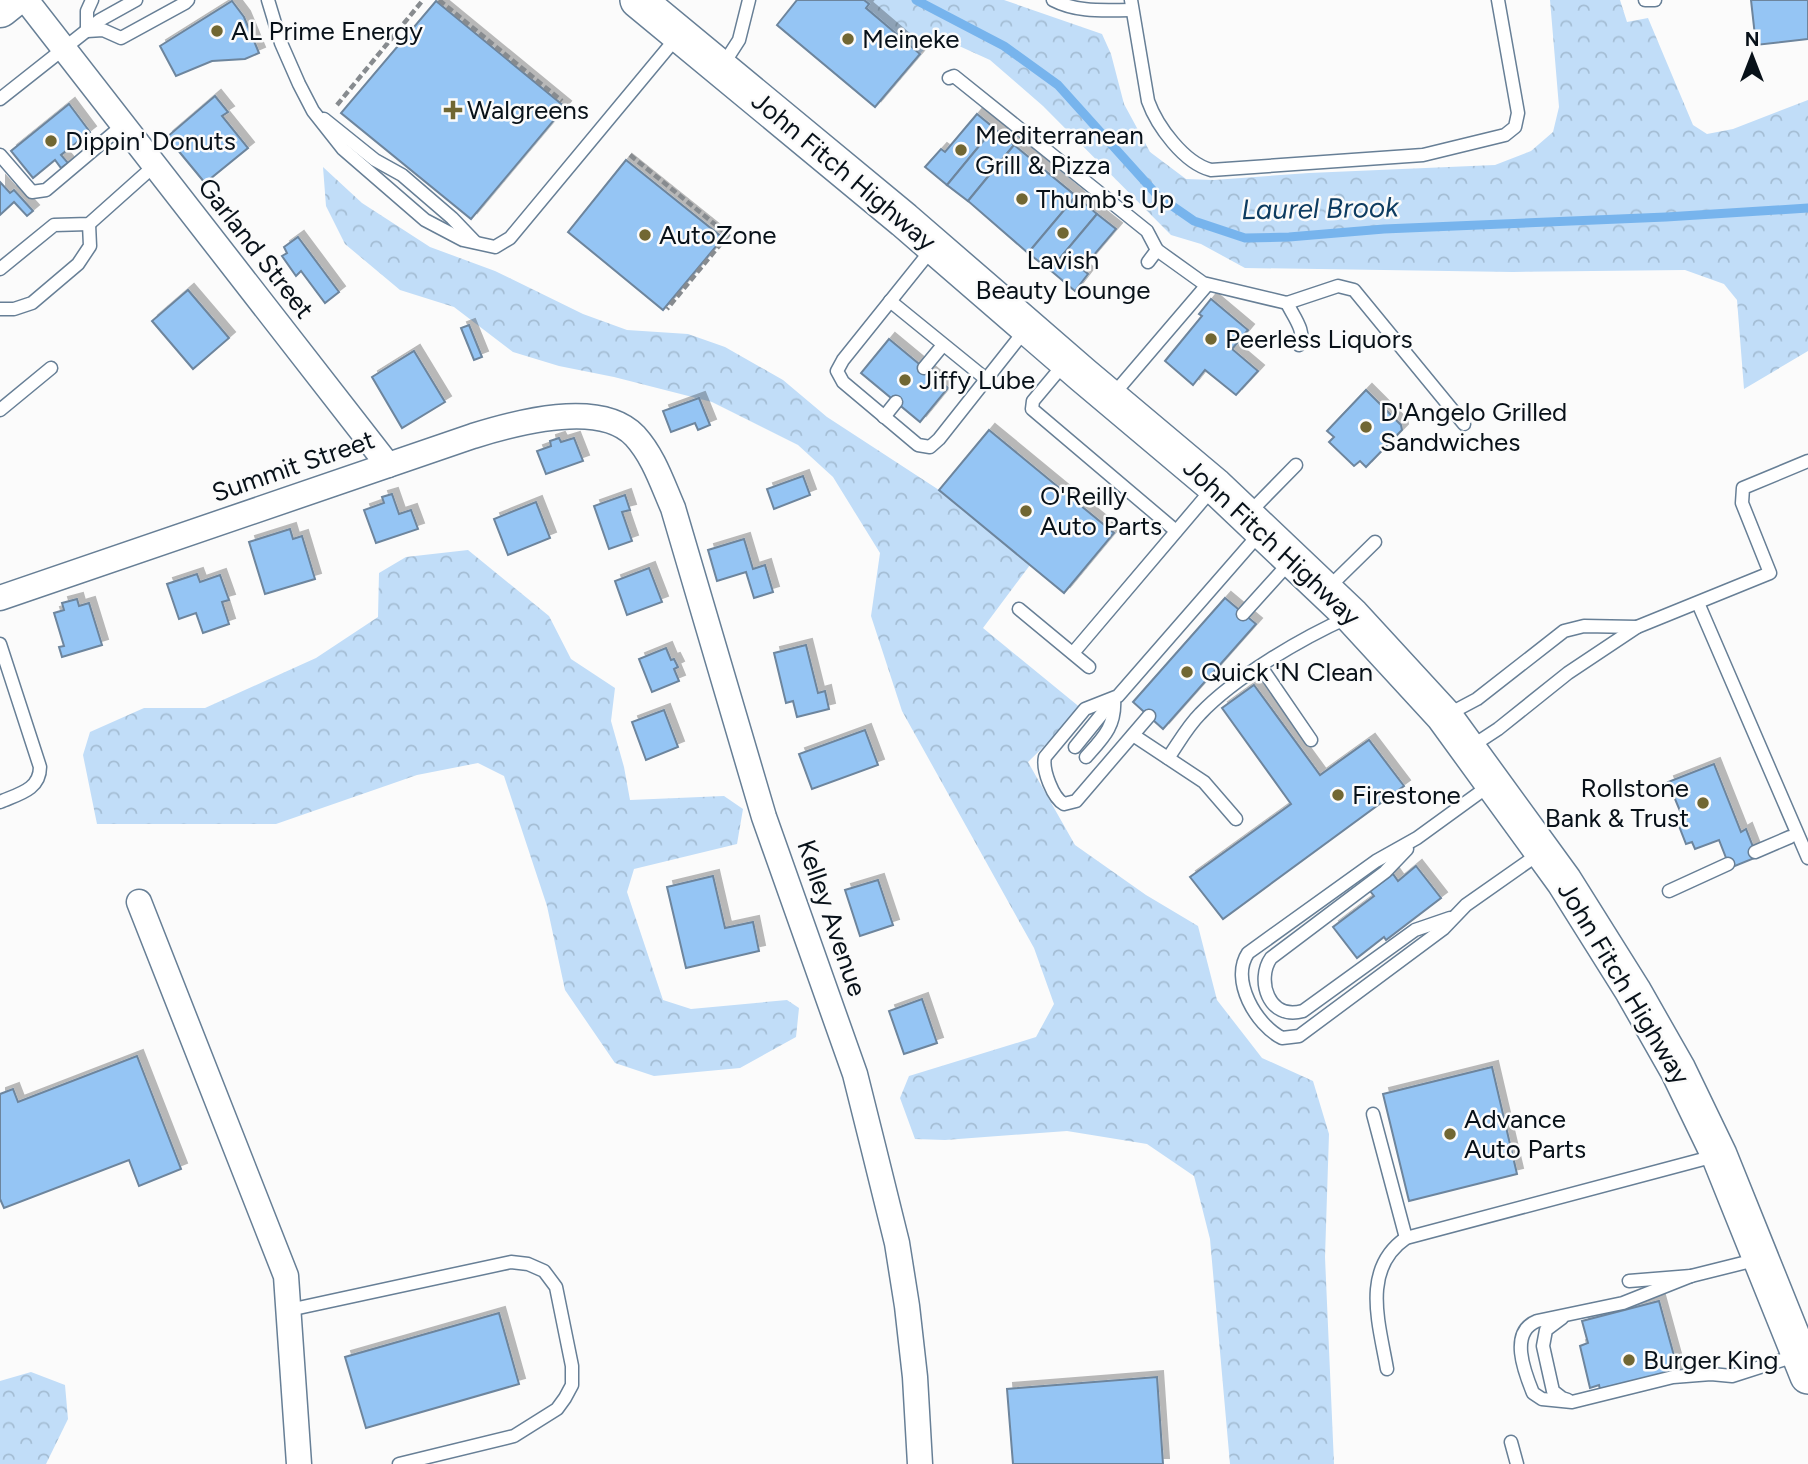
<svg xmlns="http://www.w3.org/2000/svg" width="1808" height="1464" viewBox="0 0 1808 1464" font-family="Figtree,sans-serif">
  <defs>
    <pattern id="forest-crowns" width="20" height="18" patternUnits="userSpaceOnUse" patternTransform="scale(1.75)"><rect width="20" height="18" fill="#c1ddf8"/><path d="M2 6a3 3 0 1 1 6 0M12 15a3 3 0 1 1 6 0" fill="none" stroke="#a4bdd4"/></pattern>
    <filter id="shadow"><feDropShadow dx="6" dy="-6" stdDeviation="0" flood-color="#0004"/></filter>
  </defs>
  <rect width="100%" height="100%" fill="#fbfbfb"/>
  <g fill="url(#forest-crowns)">
    <path d="M864,0h140l98,34 9,20 13,50 26,48 36,27 28,1 95,-7 186,-8 36,-14 22,-19 6,-25 -9,-107h70l7,22 21,-4 45,107 14,9 26,-5 75,-29v251l-64,38 -7,-89 -13,-16 -39,-14 -172,2 -268,-4 -44,-24 -30,-9 -128,-129 -53,-46 -53,-24 -17,18 -54,-46 3,-4z"/>
    <path d="M323,167l39,36 68,44 65,24 88,43 44,16 61,4 37,13 58,33 44,37 112,73 91,75 -47,63 99,81 -54,53 47,83 71,50 52,31 19,74 45,58 51,23 16,53 -4,123 9,207h-104l-20,-225 -16,-63 -47,-32 -80,-13 -122,9 -30,-1 -15,-41 9,-22 127,-39 18,-33 -20,-56 -132,-237 -31,-95 9,-63 -47,-76 -35,-32 -86,-43 -98,-25 -55,-11 -46,-14 -59,-45 -54,-17 -55,-46 -19,-38z"/>
    <path d="M468,550l81,66 22,43 44,29 -4,33 13,46 6,33 94,-4 19,13 -6,35 -103,25 -7,23 36,108 28,9 96,-9 12,8 -3,29 -56,31 -86,8 -39,-13 -50,-73 -18,-84 -43,-130 -26,-13 -61,12 -141,49h-179l-14,-69 7,-23 54,-24h61l111,-50 62,-41 1,-44 27,-16z"/>
    <path d="M31,1372l34,13 3,34 -22,45h-46v-83z"/>
  </g>
  <g fill="none" stroke-linecap="round" stroke-linejoin="round">
    <path stroke="#77b4ed" stroke-width="9" d="M916,0l88,46 54,39 100,111 36,25 51,17 44,-1 95,-8 282,-12 142,-9"/>
  </g>
  <g fill="#95c5f4" stroke="#6d859d" stroke-width="2" filter="url(#shadow)">
    <path d="M797,0h67l5,4 -3,4 54,46 -45,53 -98,-82z"/>
    <path d="M1751,0h57v39l-52,6z"/>
    <path d="M232,1l12,16 15,36 -14,6 -33,2 -36,15 -16,-30z"/>
    <path d="M436,1l129,106 -94,112 -130,-106z"/>
    <path d="M215,96l13,16 -6,4 26,32 -43,35 -38,-46z"/>
    <path d="M69,104l21,28 -29,23 7,8 -7,5 -6,-8 -22,18 -22,-27z"/>
    <path d="M977,114l17,14 -47,57 -22,-18 16,-18 4,3z"/>
    <path d="M994,128l20,17 -46,56 -21,-16z"/>
    <path d="M1014,145l62,51 -48,57 -60,-52z"/>
    <path d="M626,160l97,78 -60,72 -95,-78z"/>
    <path d="M0,182l10,11 4,-3 19,21 -6,5 -13,-14 -14,13z"/>
    <path d="M1076,196l21,18 -47,56 -22,-17z"/>
    <path d="M1097,214l19,15 -34,40 6,5 -13,17 -25,-21z"/>
    <path d="M298,237l41,55 -14,11 -24,-32 -5,5 -14,-20 5,-3 -3,-6z"/>
    <path d="M188,290l41,48 -36,31 -41,-48z"/>
    <path d="M1211,299l37,31 -16,19 26,22 -22,24 -31,-25 -12,15 -28,-24 37,-45 -3,-2z"/>
    <path d="M469,325l13,32 -8,3 -13,-32z"/>
    <path d="M889,339l59,49 -28,34 -59,-49z"/>
    <path d="M414,351l31,51 -43,26 -30,-51z"/>
    <path d="M1366,390l35,35 1,5 -36,37 -6,-6 -6,5 -25,-24 5,-5 -7,-6z"/>
    <path d="M699,398l11,27 -12,5 -3,-7 -24,9 -8,-21z"/>
    <path d="M989,430l125,103 -50,60 -125,-103z"/>
    <path d="M559,438l2,4 13,-4 9,23 -37,13 -9,-23 14,-5 -1,-5z"/>
    <path d="M803,476l7,19 -36,14 -7,-20z"/>
    <path d="M392,494l7,20 12,-4 7,19 -42,14 -12,-33 20,-7 -2,-6z"/>
    <path d="M625,495l5,15 -8,2 10,29 -23,8 -15,-43z"/>
    <path d="M536,502l14,36 -42,17 -14,-36z"/>
    <path d="M290,529l3,10 9,-3 13,43 -50,15 -16,-52z"/>
    <path d="M744,539l9,30 12,-4 8,27 -19,6 -8,-26 -29,9 -9,-31z"/>
    <path d="M649,568l13,34 -35,13 -12,-34z"/>
    <path d="M197,574l3,8 20,-7 9,25 -7,2 7,22 -26,9 -7,-20 -17,6 -12,-35z"/>
    <path d="M1225,598l31,26 -93,105 -30,-27z"/>
    <path d="M77,599l2,7 10,-3 13,42 -40,12 -3,-10 5,-1 -10,-33 10,-3 -2,-7z"/>
    <path d="M806,645l12,48 7,-2 4,18 -32,8 -4,-16 -7,2 -12,-50z"/>
    <path d="M666,648l5,12 3,-1 4,8 -4,2 5,12 -27,11 -13,-33z"/>
    <path d="M1254,685l66,90 49,-35 35,46 -181,133 -33,-42 101,-73 -69,-96z"/>
    <path d="M664,710l14,37 -32,13 -14,-38z"/>
    <path d="M865,730l13,35 -66,24 -13,-35z"/>
    <path d="M1714,764l27,68 5,-3 11,28 -27,11 -11,-28 -24,9 -3,-7 -6,2 -7,-18 6,-3 -17,-41z"/>
    <path d="M1416,866l25,32 -55,42 -2,-3 -27,21 -24,-31 41,-31 -4,-5 23,-17 5,7z"/>
    <path d="M713,876l12,52 28,-6 6,29 -73,17 -19,-81z"/>
    <path d="M878,880l15,45 -33,11 -15,-46z"/>
    <path d="M922,999l15,44 -33,11 -15,-43z"/>
    <path d="M137,1056l44,113 -42,17 -10,-26 -125,48 -4,-9v-105l13,-5 5,13z"/>
    <path d="M1492,1067l25,107 -108,27 -26,-107z"/>
    <path d="M1659,1301l20,73 -78,20 -2,-9 -9,3 -10,-42 8,-3 -6,-22z"/>
    <path d="M499,1313l20,71 -153,44 -21,-71z"/>
    <path d="M1157,1377l6,87h-150l-6,-75z"/>
  </g>
  <g fill="none" stroke-linecap="round" stroke-linejoin="round">
    <defs>
      <g id="lane">
        <path d="M92,0l-5,11v20l16,-1 18,8 64,-35 3,-3"/>
        <path d="M268,0l13,43 18,41 14,27 30,38 82,71 38,20 32,7 15,-9 167,-201"/>
        <path d="M1053,0c25,13 52,10 79,10"/>
        <path d="M1131,0l17,101c9,25 36,62 63,69l212,-15 82,-20 10,-8 3,-14 -20,-113"/>
        <path d="M1645,0h10"/>
        <path d="M721,68l18,-28 10,-40"/>
        <path d="M949,78l5,-2 193,155 10,19"/>
        <path d="M0,99l100,-79 36,-20"/>
        <path d="M324,119l51,41 27,15 50,43 23,24"/>
        <path d="M0,155l32,37 14,-2 77,-65"/>
        <path d="M932,249l-89,111 -6,11 6,11 75,63 12,2 9,-8 87,-110"/>
        <path d="M1148,262l9,-12 46,33 84,20 51,-17 16,4 110,134"/>
        <path d="M0,269l54,-44 35,-1 65,-58"/>
        <path d="M890,301l96,78"/>
        <path d="M1287,303c6,13 20,29 12,42"/>
        <path d="M0,309h14l18,-6 46,-39 12,-18 -1,-22"/>
        <path d="M1064,364l-31,37 -1,8 144,122"/>
        <path d="M924,368l19,-23"/>
        <path d="M1112,396l95,-111"/>
        <path d="M0,410l51,-42"/>
        <path d="M884,417l12,-15"/>
        <path d="M1247,515l49,-50"/>
        <path d="M1326,590l49,-48"/>
        <path d="M1698,603l110,255"/>
        <path d="M1019,609l70,58"/>
        <path d="M1243,614l47,-52"/>
        <path d="M0,644l40,123c0,23 -22,27 -40,35"/>
        <path d="M1073,653l140,-165"/>
        <path d="M1261,667l50,73"/>
        <path d="M1149,716l-73,85 -12,3c-11,-6 -22,-34 -19,-47l40,-48 33,-13 143,-164"/>
        <path d="M1445,716l32,-17 87,-68 20,-5 53,1"/>
        <path d="M1133,735l71,47 32,37"/>
        <path d="M1075,747l39,-48"/>
        <path d="M1469,748l29,-19 70,-56 69,-46 133,-54 -28,-70 1,-15 65,-27"/>
        <path d="M1086,757c17,-19 30,-31 28,-58"/>
        <path d="M1168,758c10,-14 19,-31 32,-44 35,-37 102,-76 149,-97"/>
        <path d="M1490,785l-73,53 -41,23 -128,92c-18,27 8,72 34,85l17,-2 144,-107 23,-24 74,-52"/>
        <path d="M1407,849l-22,23 -114,86c-15,21 -3,63 32,53l112,-81 35,-12"/>
        <path d="M1755,852l35,-15"/>
        <path d="M1669,891l59,-27"/>
        <path d="M1373,1114l33,124"/>
        <path d="M1691,1276l-68,27 -86,18c-28,11 -13,50 -4,72l9,6 30,3 101,-25 38,-3 21,2 66,-21"/>
        <path d="M1629,1281l62,-5 68,-17"/>
        <path d="M289,1310l222,-48 17,2 16,7 12,16 16,79v19l-7,13 -8,11 -43,27 -115,28"/>
        <path d="M1562,1318l-16,12 -3,16 10,45 9,7 6,2"/>
        <path d="M1387,1369c-8,-46 -26,-100 19,-131l309,-82"/>
        <path d="M1511,1442l6,22"/>
      </g>
      <g id="street">
        <path d="M26,0l362,465"/>
        <path d="M0,598l473,-162c42,-13 127,-37 162,0 19,21 27,47 38,72l91,309 91,257 19,76 23,93 10,63 8,71 5,87"/>
        <path d="M139,902l147,374 13,188"/>
      </g>
      <path id="secondary" d="M638,0l266,220 179,155 132,111 137,130 92,100 120,165 69,110 45,79 41,85 89,221"/>
      <path id="primary" d="M0,8l10,-8"/>
    </defs>
    <use href="#lane" stroke="#677f96" stroke-width="15"/>
    <use href="#street" stroke="#677f96" stroke-width="27"/>
    <use href="#secondary" stroke="#677f96" stroke-width="38"/>
    <use href="#primary" stroke="#677f96" stroke-width="41"/>
    <g stroke="#878b8f" stroke-width="4.5" stroke-dasharray="7 3.5" stroke-linecap="butt">
      <path d="M439,0l123,101"/>
      <path d="M337,105l86,-105"/>
      <path d="M630,155l98,80 -61,74"/>
    </g>
    <use href="#lane" stroke="#fff" stroke-width="12"/>
    <use href="#street" stroke="#fff" stroke-width="24"/>
    <use href="#secondary" stroke="#fff" stroke-width="35"/>
    <use href="#primary" stroke="#fff" stroke-width="38"/>
  </g>
  <g fill="#716733" stroke="#fbfbfb" stroke-width="2.5">
    <circle cx="217" cy="31" r="7"/>
    <circle cx="848" cy="39" r="7"/>
    <path d="M449.5 99.5h7v7h7v7h-7v7h-7v-7h-7v-7h7z"/>
    <circle cx="51" cy="141" r="7"/>
    <circle cx="961" cy="150" r="7"/>
    <circle cx="1022" cy="199" r="7"/>
    <circle cx="1063" cy="233" r="7"/>
    <circle cx="645" cy="235" r="7"/>
    <circle cx="1211" cy="339" r="7"/>
    <circle cx="905" cy="380" r="7"/>
    <circle cx="1366" cy="427" r="7"/>
    <circle cx="1026" cy="511" r="7"/>
    <circle cx="1187" cy="672" r="7"/>
    <circle cx="1338" cy="795" r="7"/>
    <circle cx="1703" cy="803" r="7"/>
    <circle cx="1450" cy="1134" r="7"/>
    <circle cx="1629" cy="1360" r="7"/>
  </g>
  <g text-anchor="middle" dominant-baseline="central" stroke-width="5" stroke-linejoin="round" paint-order="stroke">
    <g font-size="26" fill="#081119" stroke="#fbfbfb" text-anchor="start">
      <text x="231" y="31">AL Prime Energy</text>
      <text x="862" y="39">Meineke</text>
      <text x="467" y="110">Walgreens</text>
      <text x="975" y="135">Mediterranean<tspan x="975" dy="30">Grill &amp; Pizza</tspan></text>
      <text x="65" y="141">Dippin' Donuts</text>
      <text x="1036" y="199">Thumb's Up</text>
      <text x="659" y="235">AutoZone</text>
      <text x="1063" y="260" text-anchor="middle">Lavish<tspan x="1063" dy="30">Beauty Lounge</tspan></text>
      <text x="1225" y="339">Peerless Liquors</text>
      <text x="919" y="380">Jiffy Lube</text>
      <text x="1380" y="412">D'Angelo Grilled<tspan x="1380" dy="30">Sandwiches</tspan></text>
      <text x="1040" y="496">O'Reilly<tspan x="1040" dy="30">Auto Parts</tspan></text>
      <text x="1201" y="672">Quick 'N Clean</text>
      <text x="1689" y="788" text-anchor="end">Rollstone<tspan x="1689" dy="30">Bank &amp; Trust</tspan></text>
      <text x="1352" y="795">Firestone</text>
      <text x="1464" y="1119">Advance<tspan x="1464" dy="30">Auto Parts</tspan></text>
      <text x="1643" y="1360">Burger King</text>
    </g>
    <g font-size="26" fill="#081119" stroke="#fbfbfb">
      <text transform="translate(844 171) rotate(40)">John Fitch Highway</text>
      <text transform="translate(256 248) rotate(52)">Garland Street</text>
      <text transform="translate(293 466) rotate(-19)">Summit Street</text>
      <text transform="translate(1272 542) rotate(43)">John Fitch Highway</text>
      <text transform="translate(832 918) rotate(71)">Kelley Avenue</text>
      <text transform="translate(1624 983) rotate(59)">John Fitch Highway</text>
    </g>
    <g font-size="28" font-style="italic" fill="#0e3c61" stroke="#fbfbfb">
      <text transform="translate(1320 208) rotate(-1)">Laurel Brook</text>
    </g>
  </g>
  <g transform="translate(1752 56)" stroke="#fbfbfb" stroke-width="5" paint-order="stroke">
  <path d="M0-5L12 26L0 18L-12 26Z" fill="#081119"/>
  <text y="-10" font-size="19" font-weight="bold" text-anchor="middle" fill="#081119">N</text>
  </g>
</svg>
